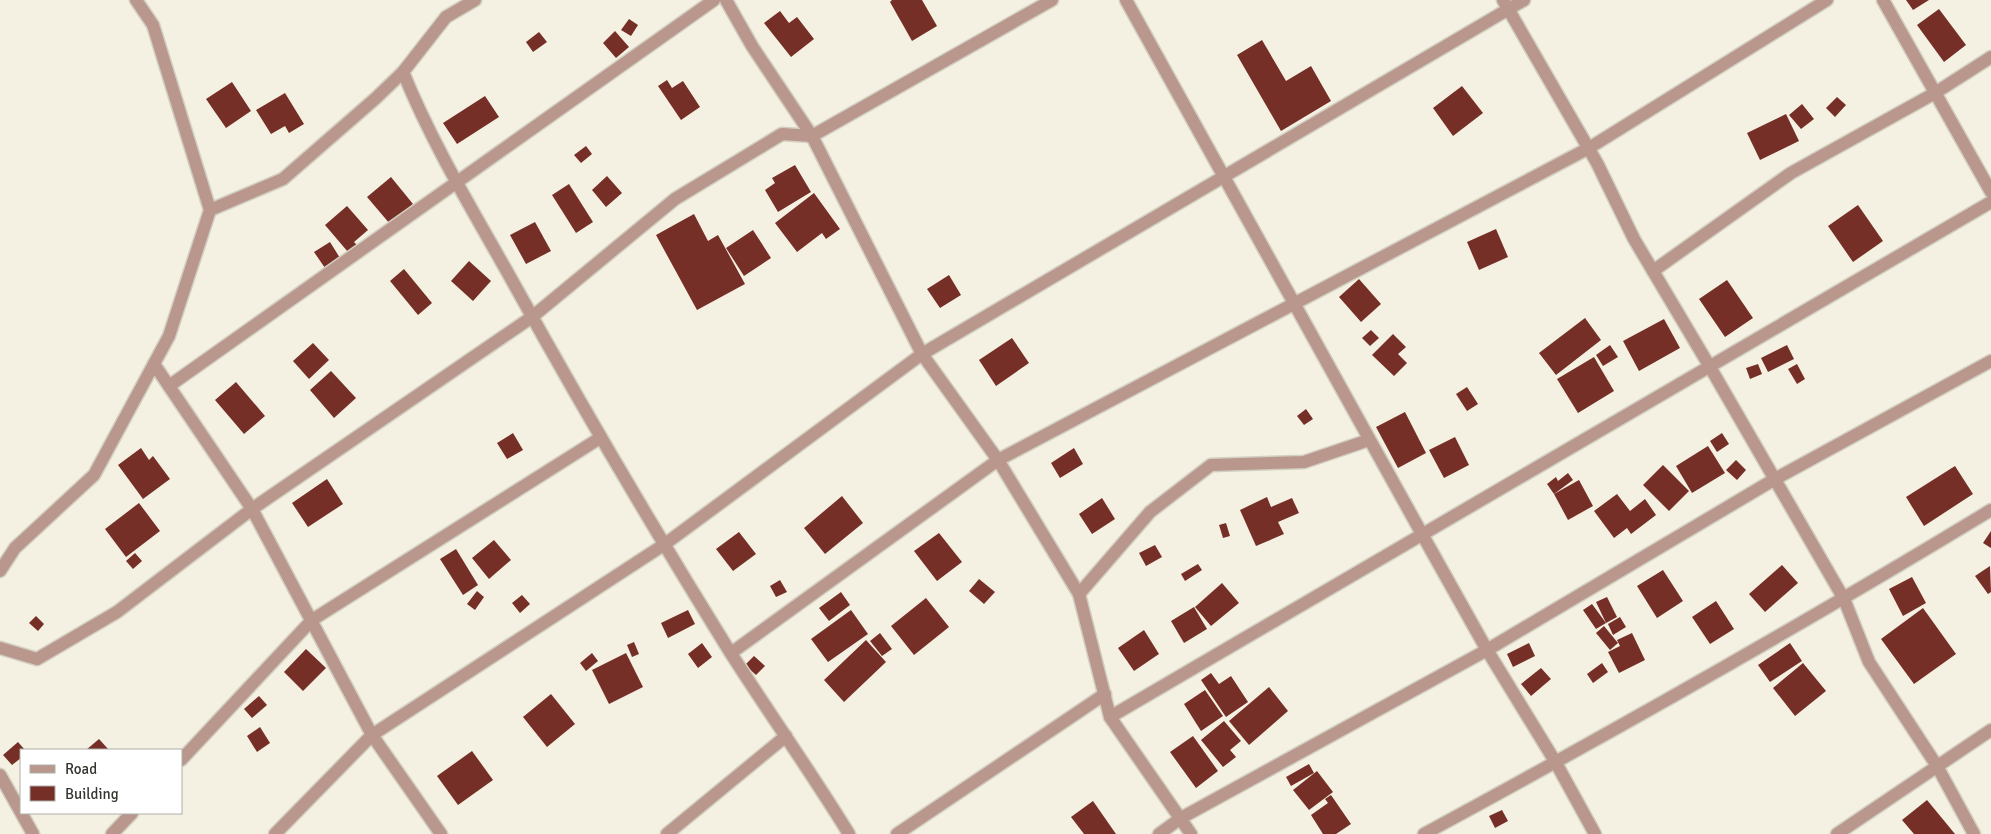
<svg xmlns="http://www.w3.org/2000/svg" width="1991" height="834" viewBox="0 0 1991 834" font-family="Signika,sans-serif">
  <rect width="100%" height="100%" fill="#f4f1e3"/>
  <g fill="#762f26">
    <path d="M892,0h30l15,26 -25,15 -22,-39z"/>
    <path d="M1906,0h23l-16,10z"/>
    <path d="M1939,9l27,36 -22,17 -27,-37z"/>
    <path d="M780,11l9,12 8,-6 17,22 -23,18 -27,-34z"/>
    <path d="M629,19l9,6 -7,11 -10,-6z"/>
    <path d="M615,31l14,16 -13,11 -13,-15z"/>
    <path d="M539,32l8,10 -14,10 -7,-10z"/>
    <path d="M1262,40l24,41 25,-15 20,35 -50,30 -44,-76z"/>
    <path d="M667,80l5,8 11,-7 17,26 -19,13 -23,-34z"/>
    <path d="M232,82l19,29 -25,17 -20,-29z"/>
    <path d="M1462,86l21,27 -30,23 -20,-28z"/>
    <path d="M285,93l19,31 -15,9 -4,-7 -14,8 -15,-24z"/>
    <path d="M485,96l14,21 -42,27 -14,-21z"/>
    <path d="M1837,97l9,8 -11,12 -9,-9z"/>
    <path d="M1802,104l12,15 -13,10 -12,-14z"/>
    <path d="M1786,114l13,27 -39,19 -13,-27z"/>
    <path d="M586,146l6,8 -11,9 -7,-8z"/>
    <path d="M795,165l16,27 -33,20 -13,-22 10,-7 -3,-5z"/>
    <path d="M607,176l15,17 -16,14 -14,-17z"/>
    <path d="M391,177l22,27 -23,20 -23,-27z"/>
    <path d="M569,184l24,38 -17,11 -24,-38z"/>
    <path d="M814,193l26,36 -14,10 -4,-6 -25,19 -22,-29z"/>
    <path d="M1858,205l25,36 -30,21 -25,-36z"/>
    <path d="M347,206l21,24 -14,12 3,3 -9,7 -23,-27z"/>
    <path d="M694,214l14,27 10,-6 27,49 -48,26 -41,-75z"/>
    <path d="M535,222l16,29 -25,13 -16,-29z"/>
    <path d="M1496,229l12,28 -29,13 -12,-28z"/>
    <path d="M753,230l18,28 -27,18 -18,-28z"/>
    <path d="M330,242l10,16 -15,10 -11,-16z"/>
    <path d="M469,261l22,20 -18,20 -22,-20z"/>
    <path d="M404,269l28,34 -14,12 -28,-34z"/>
    <path d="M949,275l12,20 -21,13 -13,-19z"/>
    <path d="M1359,279l22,25 -20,18 -22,-25z"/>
    <path d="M1727,280l26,38 -28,19 -26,-38z"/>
    <path d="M1585,318l16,22 -45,35 -17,-22z"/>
    <path d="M1664,319l16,29 -41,23 -16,-30z"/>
    <path d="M1371,330l8,8 -9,8 -8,-8z"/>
    <path d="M1393,334l13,13 -8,7 9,9 -13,13 -22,-21z"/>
    <path d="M1012,338l17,25 -33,23 -17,-26z"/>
    <path d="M313,343l16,17 -20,19 -16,-18z"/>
    <path d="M1610,345l8,12 -15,9 -7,-11z"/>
    <path d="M1787,345l7,14 -26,13 -7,-14z"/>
    <path d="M1594,357l20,34 -36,22 -21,-34z"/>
    <path d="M1758,364l4,10 -12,5 -4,-11z"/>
    <path d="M1797,364l8,15 -8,5 -9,-15z"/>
    <path d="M331,371l25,27 -22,20 -24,-28z"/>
    <path d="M236,382l29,34 -21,18 -29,-34z"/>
    <path d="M1467,387l11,17 -11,7 -11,-17z"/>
    <path d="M1306,409l7,10 -9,6 -7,-9z"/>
    <path d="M1405,412l21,41 -28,15 -22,-41z"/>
    <path d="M513,433l10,17 -16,9 -10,-16z"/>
    <path d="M1722,433l7,11 -12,8 -7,-11z"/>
    <path d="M1455,437l14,28 -25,13 -15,-28z"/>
    <path d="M1708,446l17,27 -33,20 -16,-27z"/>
    <path d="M141,448l8,12 4,-4 17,23 -27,20 -25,-34z"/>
    <path d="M1074,448l9,16 -23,14 -9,-15z"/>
    <path d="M1736,460l10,10 -9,10 -11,-10z"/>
    <path d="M1663,465l26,26 -20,20 -26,-26z"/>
    <path d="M1955,466l18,28 -49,32 -18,-29z"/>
    <path d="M1568,473l5,7 -19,14 -7,-10 9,-7 2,4z"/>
    <path d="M327,479l16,25 -35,23 -16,-24z"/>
    <path d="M1579,480l14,26 -25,14 -14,-26z"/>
    <path d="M1617,494l13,17 15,-12 11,16 -25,19 -4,-6 -13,10 -20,-27z"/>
    <path d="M842,496l21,27 -38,31 -21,-26z"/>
    <path d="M1267,497l4,10 21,-9 7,15 -21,9 6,12 -28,12 -16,-36z"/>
    <path d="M1102,498l13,21 -23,15 -13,-20z"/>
    <path d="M139,503l21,28 -34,26 -21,-28z"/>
    <path d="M1226,523l4,13 -7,2 -4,-13z"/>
    <path d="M1991,531v17l-8,-5z"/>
    <path d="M739,532l17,22 -23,17 -17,-22z"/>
    <path d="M939,533l23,29 -25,19 -23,-30z"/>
    <path d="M494,540l17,20 -22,19 -17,-21z"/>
    <path d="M1155,545l7,12 -16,9 -7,-13z"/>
    <path d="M456,549l22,36 -15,10 -23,-36z"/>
    <path d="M135,553l7,8 -9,8 -7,-8z"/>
    <path d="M1198,564l4,6 -17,11 -4,-7z"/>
    <path d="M1782,565l16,18 -33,29 -16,-18z"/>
    <path d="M1990,566l1,26 -3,2 -13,-18z"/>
    <path d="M1663,570l20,31 -26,17 -20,-32z"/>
    <path d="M1912,577l14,26 -23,13 -14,-27z"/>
    <path d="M979,579l16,13 -11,12 -15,-13z"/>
    <path d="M780,580l7,12 -11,5 -6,-11z"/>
    <path d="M1222,583l17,20 -28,23 -16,-19z"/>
    <path d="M477,591l7,6 -9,13 -8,-6z"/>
    <path d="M841,592l9,13 -21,16 -10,-13z"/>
    <path d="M522,595l8,9 -10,9 -8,-10z"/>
    <path d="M1607,597l10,20 -11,6 -10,-21z"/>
    <path d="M926,598l23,29 -35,28 -23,-29z"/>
    <path d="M1716,601l18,28 -24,15 -18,-27z"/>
    <path d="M1592,604l14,19 -10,6 -13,-19z"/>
    <path d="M1194,607l13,22 -23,14 -13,-22z"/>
    <path d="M1923,608l33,46 -42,30 -33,-45z"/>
    <path d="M688,610l7,14 -27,14 -7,-15z"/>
    <path d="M851,610l17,24 -40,28 -17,-23z"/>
    <path d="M36,616l8,8 -6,7 -9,-8z"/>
    <path d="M1620,617l6,10 -13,8 -5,-11z"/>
    <path d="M1604,626l14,17 -8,7 -14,-17z"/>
    <path d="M1144,630l15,24 -25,17 -16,-23z"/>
    <path d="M880,633l12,16 -10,7 -12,-15z"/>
    <path d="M1632,633l13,27 -26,13 -11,-21 12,-6 -3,-6z"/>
    <path d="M866,640l20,22 -42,40 -20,-22z"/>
    <path d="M634,642l5,12 -7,3 -5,-12z"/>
    <path d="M702,643l10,14 -14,11 -10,-14z"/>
    <path d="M1529,643l6,13 -22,11 -6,-13z"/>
    <path d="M1790,643l12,18 -32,21 -12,-17z"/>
    <path d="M306,649l20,19 -23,23 -19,-19z"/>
    <path d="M592,653l6,8 -12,10 -6,-8z"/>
    <path d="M626,653l17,34 -34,17 -17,-34z"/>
    <path d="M754,656l11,10 -9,9 -11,-10z"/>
    <path d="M1602,663l6,9 -15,11 -6,-9z"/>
    <path d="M1803,663l23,28 -31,25 -22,-28z"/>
    <path d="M1541,668l10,11 -20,17 -10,-12z"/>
    <path d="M1211,673l8,11 12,-8 17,26 -22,15 -25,-37z"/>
    <path d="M1269,687l19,24 -39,34 -20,-24z"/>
    <path d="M1205,690l18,26 -22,15 -17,-27z"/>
    <path d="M551,694l24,30 -28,23 -24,-30z"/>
    <path d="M259,696l8,9 -15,13 -8,-9z"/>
    <path d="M1224,721l17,20 -11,9 6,7 -13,10 -22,-27z"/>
    <path d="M260,727l10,16 -13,9 -10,-16z"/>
    <path d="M1193,736l25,35 -22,17 -26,-36z"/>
    <path d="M99,739l10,11h-23z"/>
    <path d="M18,742l7,8h-4v8l-9,7 -9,-10z"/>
    <path d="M472,751l21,29 -35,25 -21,-29z"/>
    <path d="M1309,764l5,9 -23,13 -5,-9z"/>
    <path d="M1317,771l16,21 -24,18 -16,-20z"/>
    <path d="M1331,795l20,29 -15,10h-13l-12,-19 17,-12 -3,-4z"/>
    <path d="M1927,800l28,34h-41l-12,-14z"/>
    <path d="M1093,801l23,33h-32l-13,-17z"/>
    <path d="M1502,810l6,11 -13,7 -6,-12z"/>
  </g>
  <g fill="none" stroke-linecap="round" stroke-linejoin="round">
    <defs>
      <g id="minor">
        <path d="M726,0l26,46 60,90 110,218 76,106 81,134 31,123 81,117"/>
        <path d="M1126,0l296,534 65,116 69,113 39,71"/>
        <path d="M1503,0l94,163 37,76 76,128 134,232 25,63 68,104 37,68"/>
        <path d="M1883,0l108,192"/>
        <path d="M403,72c30,74 72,142 111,212 69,125 141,247 216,368 39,61 81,120 119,182"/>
        <path d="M210,210l73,-31 93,-81 27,-26 43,-55 29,-17"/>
        <path d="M1653,271l138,-98 144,-80 56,-36"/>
        <path d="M154,364l98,145 120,226 69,99"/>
        <path d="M169,386l545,-386"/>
        <path d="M0,571l15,-23 79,-73 75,-139 41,-126 -57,-185 -17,-25"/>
        <path d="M1079,594l71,-82 61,-47 93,-3 65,-22"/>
        <path d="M0,648l37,11 80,-47 135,-103 280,-192 143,-118 107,-65 30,2 240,-136"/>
        <path d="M731,653l267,-193 591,-312 238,-148"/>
        <path d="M1110,717l881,-515"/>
        <path d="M181,760l131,-140 288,-182"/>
        <path d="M0,775l33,59"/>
        <path d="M112,834l20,-21"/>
        <path d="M275,834l97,-99 293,-191 257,-190 602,-354"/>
        <path d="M667,834l119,-98"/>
        <path d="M897,834l208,-140"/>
        <path d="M1159,834l22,-16 306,-168 288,-171 216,-118"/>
        <path d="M1424,834c192,-104 381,-211 567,-324"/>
        <path d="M1837,834l154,-104"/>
      </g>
    </defs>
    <use href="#minor" stroke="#d2cfc2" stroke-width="15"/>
    <use href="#minor" stroke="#ba978c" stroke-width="12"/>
  </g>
  <rect x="20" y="749" width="162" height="65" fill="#ffffff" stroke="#aeaeab"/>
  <rect x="30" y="765" width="25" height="8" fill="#ba978c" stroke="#aeaeab"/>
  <text x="65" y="774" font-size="15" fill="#35342e">Road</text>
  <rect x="30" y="786" width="25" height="15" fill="#762f26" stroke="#aeaeab"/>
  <text x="65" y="799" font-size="15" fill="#35342e">Building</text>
</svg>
